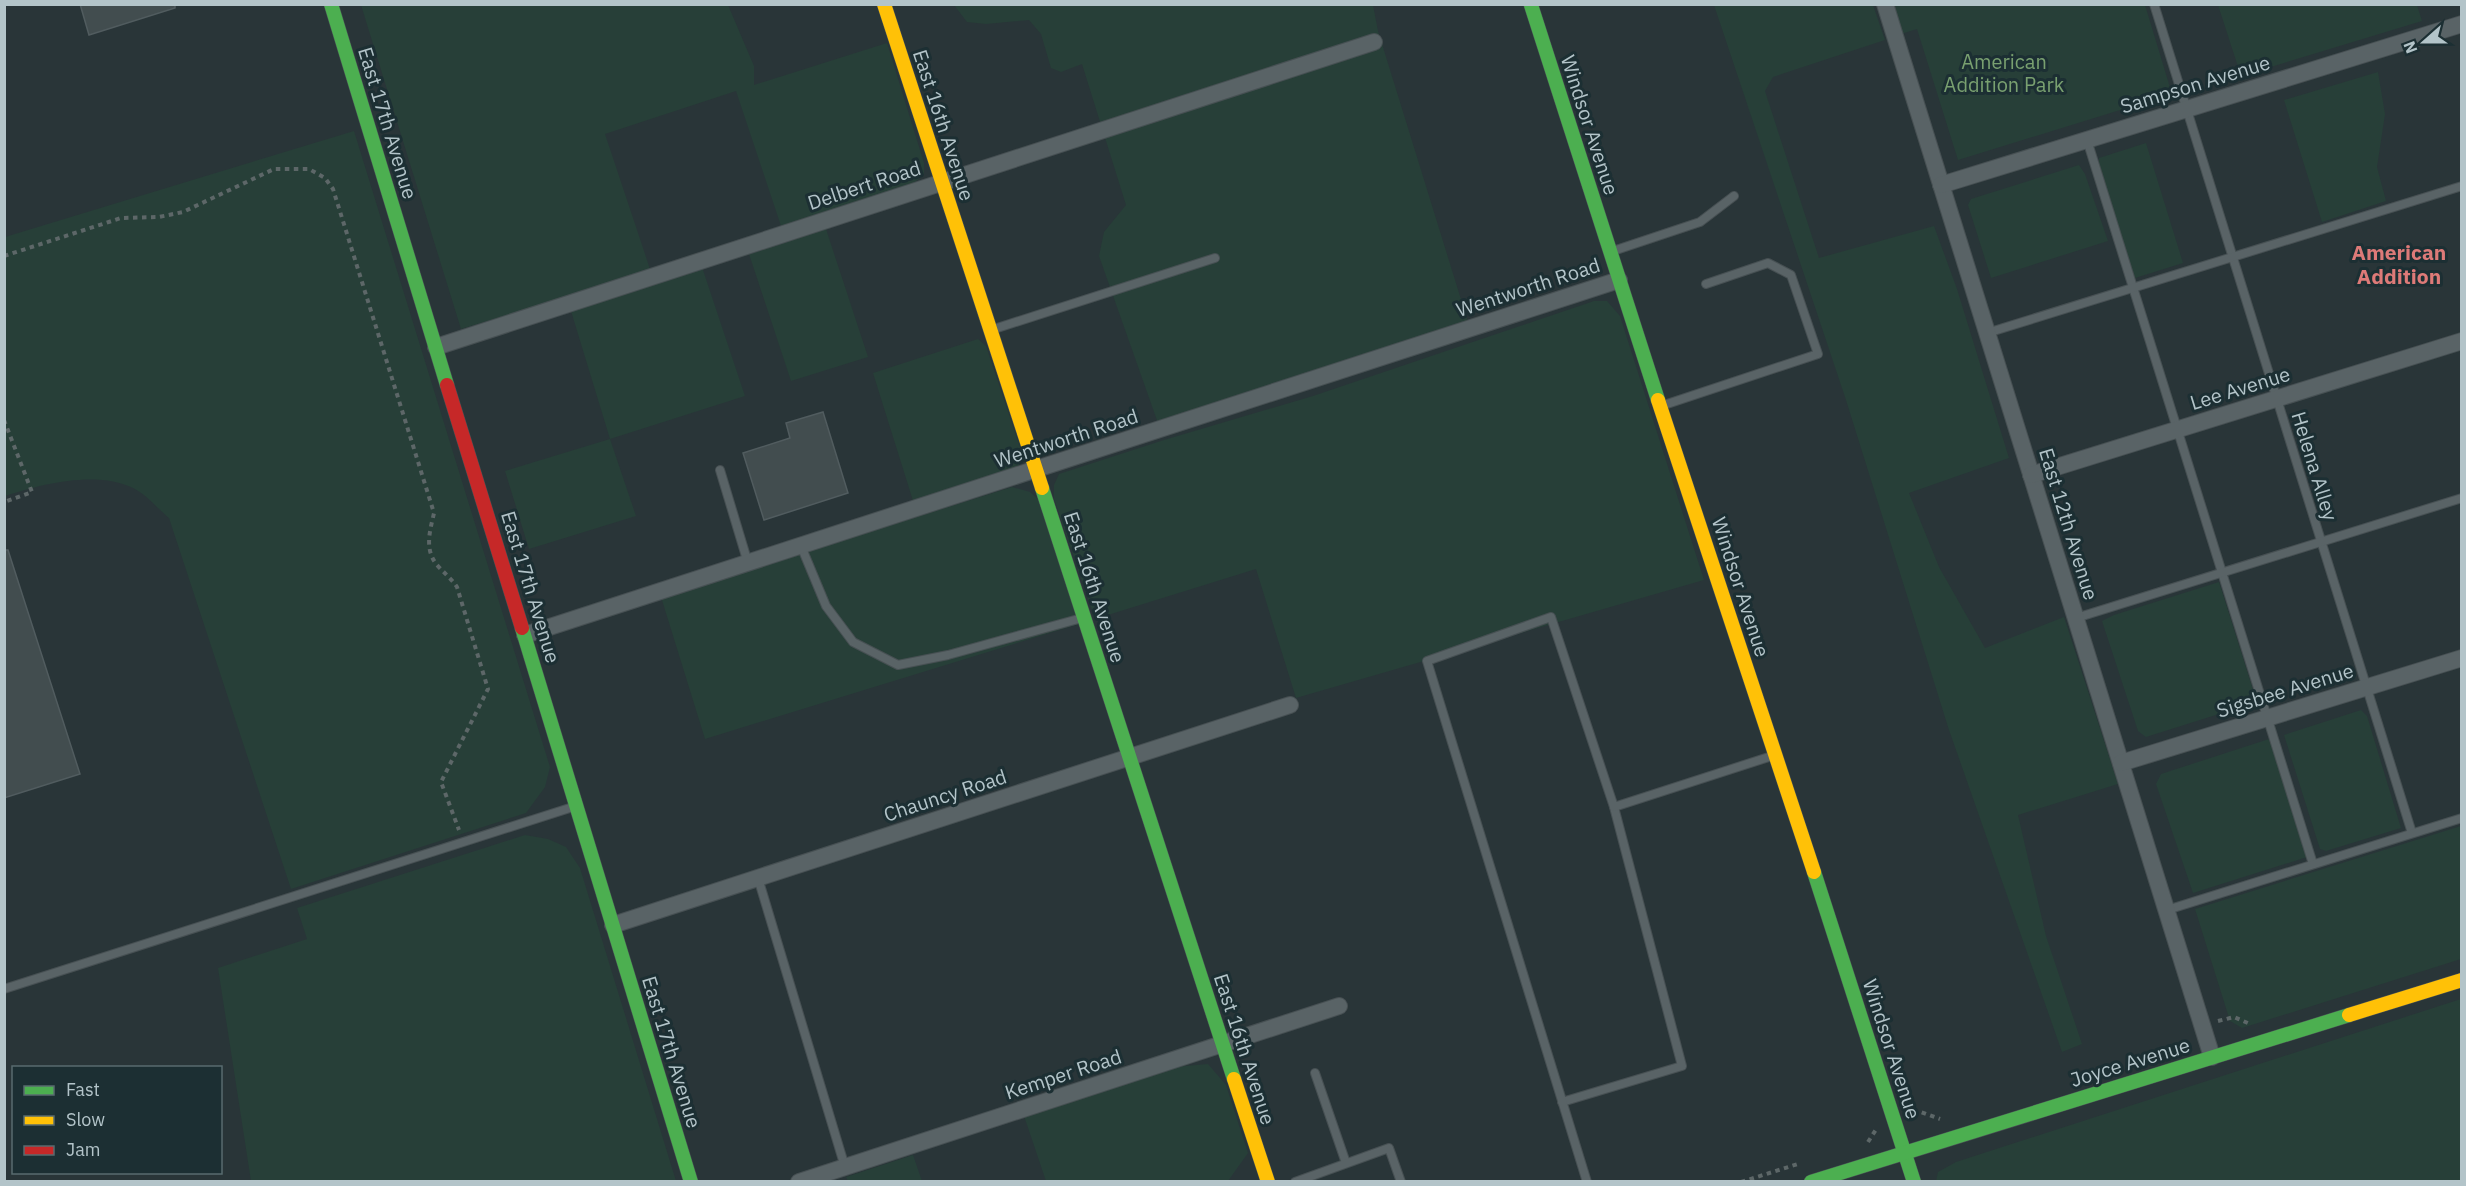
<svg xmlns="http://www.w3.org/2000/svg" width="2466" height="1186" viewBox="0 0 2466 1186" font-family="'IBM Plex Sans',sans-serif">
  <rect width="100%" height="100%" fill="#293538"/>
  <g fill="#273f38">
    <path d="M361,5h367l26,61v19l133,-42 37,120v11l-11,10 -131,45 -46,-138 -131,43 46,138 -190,57z"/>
    <path d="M954,5h419l5,26 90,291 -309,104 -60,-170 5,-24 22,-27 -44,-141 -21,8 -10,-4 -10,-34 -12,-14 -43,4 -19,-2z"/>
    <path d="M1714,5h159l12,35 -112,37 -8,14 54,167 115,-32 23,63 52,169 -100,35 30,74 46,81 79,-31 54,167 -100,31 28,121 36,108 -20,8 -113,-322 -103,-330z"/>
    <path d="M1891,5h254l27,89 -214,66 -41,-131 -16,5z"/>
    <path d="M2218,5h199l5,16 -181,55z"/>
    <path d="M2378,72l7,42 -8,53 9,34 -64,21 -38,-122z"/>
    <path d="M354,131l196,636 -5,20 -19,26 -235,76 -122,-371c-11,-9 -23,-24 -36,-30 -35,-18 -93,-4 -128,8v-259z"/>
    <path d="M2146,143l37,120 -48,15 -36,-106v-14z"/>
    <path d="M2079,165l6,9 23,67 -117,37 -23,-73 3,-6z"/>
    <path d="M826,229l42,128 -77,24 -42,-127z"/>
    <path d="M702,267l43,129 -135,43 26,77 -107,33 -24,-78 105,-32 -39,-128z"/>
    <path d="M1594,301h13l13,15 84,264 -408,118 -40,-129 -161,50 -41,-120v-14l5,-11 105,-34 149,-44z"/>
    <path d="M978,339l8,7 35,104 -2,15 -9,8 -96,31 -41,-131z"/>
    <path d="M1012,487l18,5 8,7 41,125 -374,115 -44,-142z"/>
    <path d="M2219,582l38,120 -111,35 -8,-6 -36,-110 12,-6z"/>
    <path d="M2361,710l6,6 34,112 -75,23 -6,-2 -36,-114z"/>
    <path d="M2269,739l38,118 -114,36 -37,-109 5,-10z"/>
    <path d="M2461,826v133l-219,69 -12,-7 -35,-112z"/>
    <path d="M525,835l23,4 18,8 14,21 96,313h-425l-33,-213 89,-29 -10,-31z"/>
    <path d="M2461,999v182h-525l2,-9 18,-10z"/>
    <path d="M1208,1064l18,21 22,68 -20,28h-182l-22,-65 150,-49z"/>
    <path d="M913,1155l9,26h-74l-2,-4z"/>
  </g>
  <g fill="#424d4f" stroke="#515c5f" stroke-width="1.5">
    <path d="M80,4h95v4l-86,27z"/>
    <path d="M823,412l25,81 -84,27 -21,-67 47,-15 -4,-15z"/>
    <path d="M4,550h4l72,224 -76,24z"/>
  </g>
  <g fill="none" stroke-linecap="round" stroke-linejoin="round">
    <defs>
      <g id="lane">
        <path d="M2154,4l258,829"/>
        <path d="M2087,140l226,724"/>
        <path d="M1610,252l90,-30 34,-26"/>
        <path d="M991,330l224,-72"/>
        <path d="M1987,333l475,-147"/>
        <path d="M1661,406l157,-52 -27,-79 -23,-12 -62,21"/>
        <path d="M720,470l28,93"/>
        <path d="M801,546l25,60 27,36 45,23 50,-10 134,-37"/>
        <path d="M2076,618l386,-120"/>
        <path d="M758,878l87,289"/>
        <path d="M2167,910l295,-92"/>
        <path d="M4,989l572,-183"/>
        <path d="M1315,1073l31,90"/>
        <path d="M1562,1102l120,-36 -68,-259"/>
        <path d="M1295,1182l94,-34 12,34"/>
        <path d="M1587,1182l-160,-521 124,-44 63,190 161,-52"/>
      </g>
      <g id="street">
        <path d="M1885,4l327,1053"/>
        <path d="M1941,185l521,-161"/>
        <path d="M436,347l938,-305"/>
        <path d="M2031,475l431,-134"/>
        <path d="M525,635l1094,-355"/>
        <path d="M2121,763l341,-105"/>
        <path d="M613,925l677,-220"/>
        <path d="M799,1182l540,-176"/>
      </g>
      <g id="fast">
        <path d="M331,4l116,381"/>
        <path d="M1531,5l127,395"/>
        <path d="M1042,488l192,591"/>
        <path d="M522,628l169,554"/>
        <path d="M1814,872l100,310"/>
        <path d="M1811,1182l538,-167"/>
      </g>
      <g id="slow">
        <path d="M884,4l158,484"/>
        <path d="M1658,400l156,472"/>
        <path d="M2349,1015l113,-35"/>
        <path d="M1234,1079l34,103"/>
      </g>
      <path id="jam" d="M447,385l75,243"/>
    </defs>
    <use href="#lane" stroke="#475053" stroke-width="10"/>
    <use href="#street" stroke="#475053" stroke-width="18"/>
    <use href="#fast" stroke="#475053" stroke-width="15"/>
    <use href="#slow" stroke="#475053" stroke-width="15"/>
    <use href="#jam" stroke="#475053" stroke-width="15"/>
    <g stroke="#5d6768" stroke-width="4" stroke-dasharray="4.5 4.5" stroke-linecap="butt">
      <path d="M4,256l117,-38 38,-1 24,-5 91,-43h35l16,9 8,11 101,324c-4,18 -10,36 3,52 7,8 14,13 20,22l31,102 -47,93 18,48"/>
      <path d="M4,420l28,72 -28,10"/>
      <path d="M2218,1021l16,-4 16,7"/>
      <path d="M1913,1114l8,-2 19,7"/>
      <path d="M1868,1142l9,-14"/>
      <path d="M1741,1182l60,-19"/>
    </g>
    <use href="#lane" stroke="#596366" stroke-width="8"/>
    <use href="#street" stroke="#596366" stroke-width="16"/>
    <use href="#fast" stroke="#4caf50" stroke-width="14"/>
    <use href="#slow" stroke="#ffc107" stroke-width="14"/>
    <use href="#jam" stroke="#c62828" stroke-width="14"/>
  </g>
  <g text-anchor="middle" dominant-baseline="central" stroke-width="6" stroke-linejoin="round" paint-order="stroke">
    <g font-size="20" fill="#79a070" stroke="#1c2f33">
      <text x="2004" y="61">American<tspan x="2004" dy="23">Addition Park</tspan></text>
    </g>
    <g font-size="20" fill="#b3c4c9" stroke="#1c2f33">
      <text transform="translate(2195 84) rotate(-17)">Sampson Avenue</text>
      <text transform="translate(388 123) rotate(73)">East 17th Avenue</text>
      <text transform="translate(944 125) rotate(72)">East 16th Avenue</text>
      <text transform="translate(1590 125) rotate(72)">Windsor Avenue</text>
      <text transform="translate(864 185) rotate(-18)">Delbert Road</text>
      <text transform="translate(1528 287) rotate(-18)">Wentworth Road</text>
      <text transform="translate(2240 388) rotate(-17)">Lee Avenue</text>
      <text transform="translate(1066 438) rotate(-18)">Wentworth Road</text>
      <text transform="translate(2315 466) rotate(73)">Helena Alley</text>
      <text transform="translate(2069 524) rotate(73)">East 12th Avenue</text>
      <text transform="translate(531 587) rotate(73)">East 17th Avenue</text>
      <text transform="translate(1095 587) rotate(72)">East 16th Avenue</text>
      <text transform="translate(1741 587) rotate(72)">Windsor Avenue</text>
      <text transform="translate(2285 690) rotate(-17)">Sigsbee Avenue</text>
      <text transform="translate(945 795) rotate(-18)">Chauncy Road</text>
      <text transform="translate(1245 1049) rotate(72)">East 16th Avenue</text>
      <text transform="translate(1892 1049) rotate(72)">Windsor Avenue</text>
      <text transform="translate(672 1052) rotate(73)">East 17th Avenue</text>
      <text transform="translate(2130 1062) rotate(-17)">Joyce Avenue</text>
      <text transform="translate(1063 1074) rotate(-18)">Kemper Road</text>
    </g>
    <g font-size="21" font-weight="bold" fill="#dd7a78" stroke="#1c2f33">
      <text x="2399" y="252">American<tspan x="2399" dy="24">Addition</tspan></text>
    </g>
  </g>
  <rect width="2466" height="1186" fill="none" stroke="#b3c4c9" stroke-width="12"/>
  <rect x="12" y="1066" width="210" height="108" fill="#1c2f33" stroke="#586b6f" stroke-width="1.5"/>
  <rect x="24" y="1086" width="30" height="9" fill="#4caf50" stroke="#586b6f" stroke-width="1.5"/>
  <text x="66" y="1096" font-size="18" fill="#b3c4c9">Fast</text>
  <rect x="24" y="1116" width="30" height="9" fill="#ffc107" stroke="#586b6f" stroke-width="1.5"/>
  <text x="66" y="1126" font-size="18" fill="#b3c4c9">Slow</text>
  <rect x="24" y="1146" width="30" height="9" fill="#c62828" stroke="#586b6f" stroke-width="1.5"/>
  <text x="66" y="1156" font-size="18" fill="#b3c4c9">Jam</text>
  <g transform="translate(2424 42) rotate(249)" stroke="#1c2f33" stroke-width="4.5" paint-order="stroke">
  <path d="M0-4.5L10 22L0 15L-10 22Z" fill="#b3c4c9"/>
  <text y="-9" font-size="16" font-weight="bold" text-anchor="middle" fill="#b3c4c9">N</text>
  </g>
</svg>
